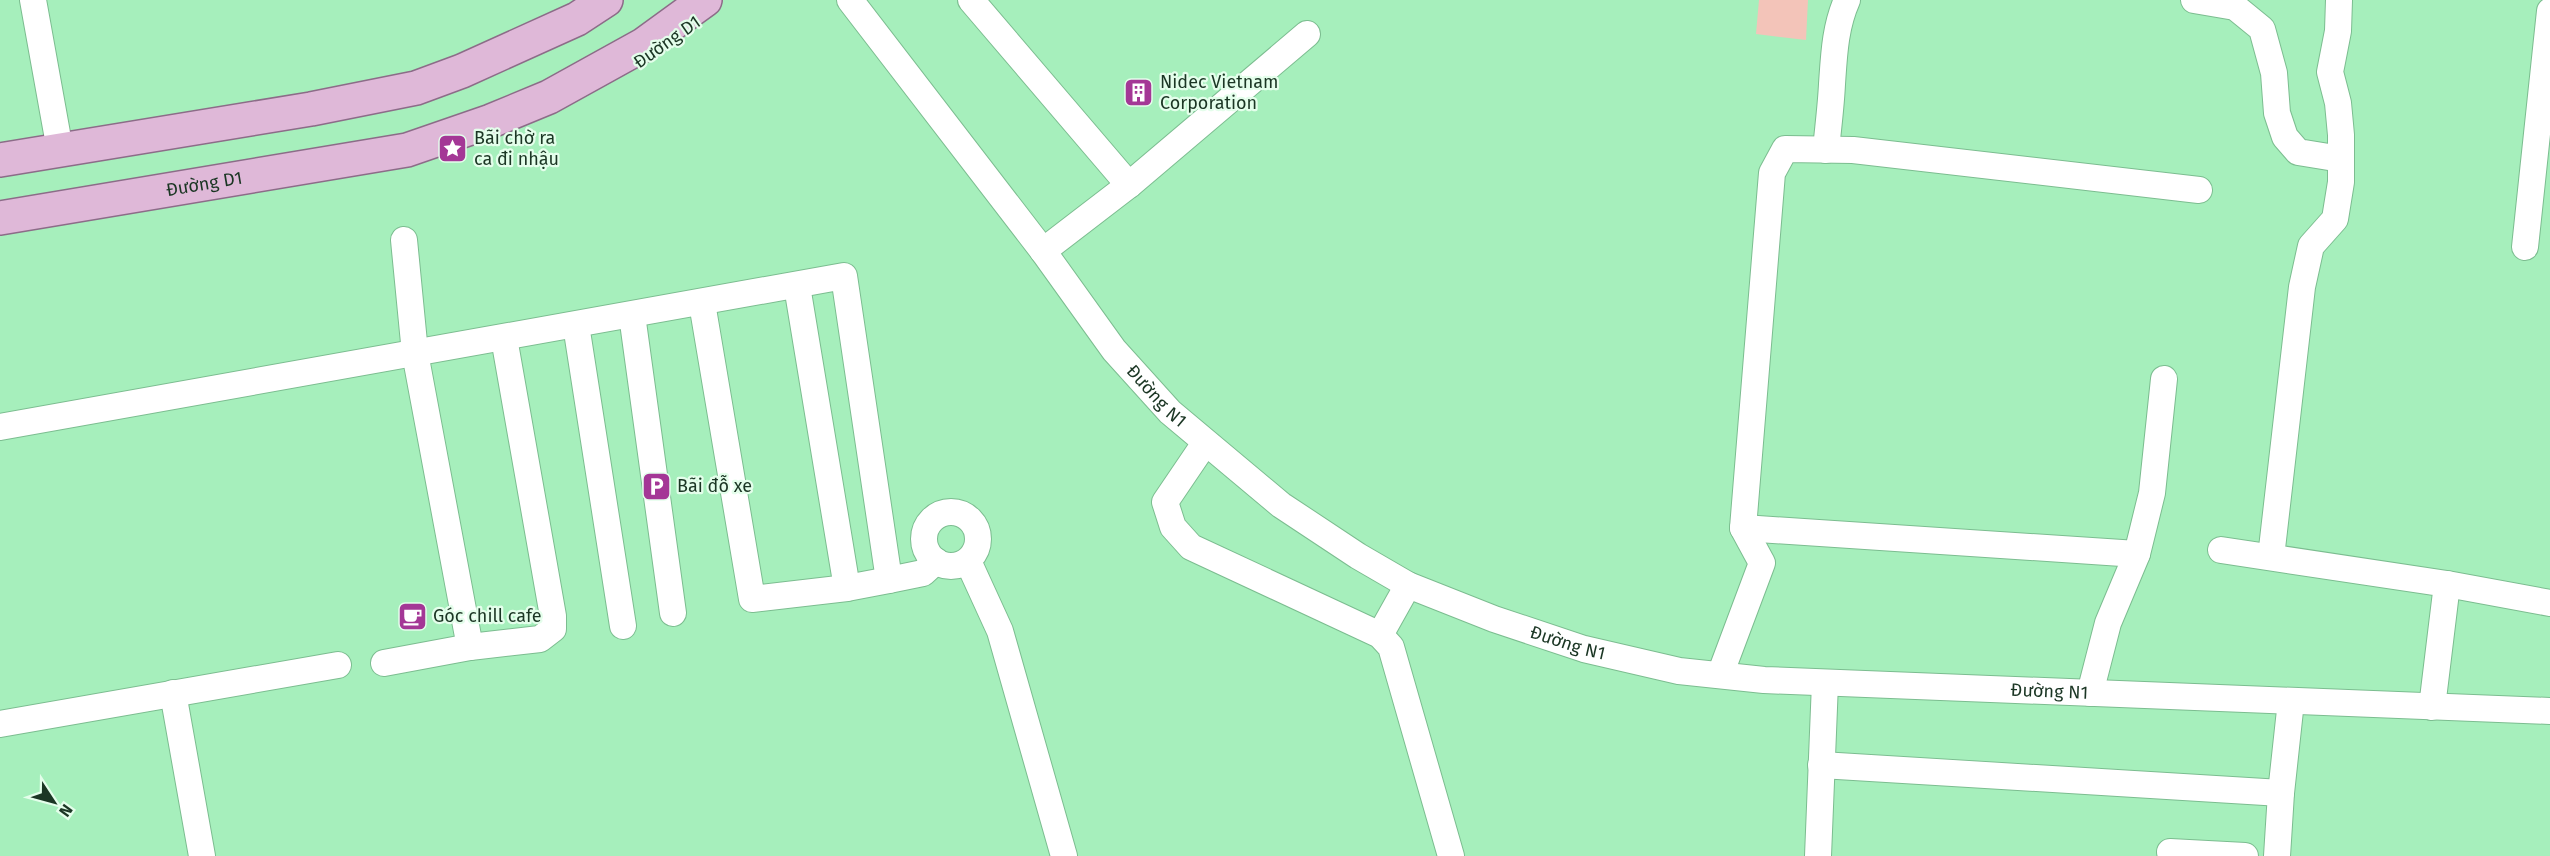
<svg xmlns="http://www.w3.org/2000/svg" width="2550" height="856" viewBox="0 0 2550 856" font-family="'Fira Sans',sans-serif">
  <rect width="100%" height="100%" fill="#b9fccc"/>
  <rect fill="#a6efbc" x="0" y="0" width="2550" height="856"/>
  <path fill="#f3c4b9" d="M1759,0h49l-2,40 -50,-6z"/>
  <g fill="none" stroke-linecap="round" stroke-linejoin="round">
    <defs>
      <g id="minor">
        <path d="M33,0l27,150"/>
        <path id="s1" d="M850,0l193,251 71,99 56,62 111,93 77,51 50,29 86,34 90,30 95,22 85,9 786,31"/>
        <path d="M971,0l158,185"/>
        <path d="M2194,0l41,7 27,22 12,44 3,40 8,24 13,15 43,7"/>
        <path d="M1826,150c2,-22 5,-44 6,-66 2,-29 3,-57 15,-84"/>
        <path d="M404,240l11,113 55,294"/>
        <path d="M2525,247l25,-236"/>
        <path d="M1043,251l86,-66 178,-151"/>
        <path d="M797,286l50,302"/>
        <path d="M702,303l50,296 95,-11 42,-8 34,-7 13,-12"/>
        <path d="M632,315l41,298"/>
        <path d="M576,325l47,301"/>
        <path d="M0,427l844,-151 45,304"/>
        <path d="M1205,443l-40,59 8,25 18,20 189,88 11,12 60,209"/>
        <circle cx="951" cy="539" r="27"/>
        <path d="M1743,528l394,26 15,-61 12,-114"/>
        <path d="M2221,550l226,34 -15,123"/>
        <path d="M2271,557l31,-270 9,-41 24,-27 6,-37v-47l-3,-32 -8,-31 8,-41 1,-31"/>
        <path d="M968,561l32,70 64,225"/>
        <path d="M2447,584l103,19"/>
        <path d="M1380,635l28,-50"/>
        <path d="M384,663l86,-16 70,-8 13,-10v-13l-49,-278"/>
        <path d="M1720,675l42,-112 -19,-35 29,-355 13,-24 68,1 346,40"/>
        <path d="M173,693l29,163"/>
        <path d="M2090,693l18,-70 29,-69"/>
        <path d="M0,724l338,-59"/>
        <path d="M1821,765l460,28"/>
        <path d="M2170,852l75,4"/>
        <path d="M1818,856l7,-173"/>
        <path d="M2277,856l4,-63 10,-92"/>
      </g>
      <g id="major">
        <path d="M0,160l311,-51 105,-21 46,-17 115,-52 29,-19"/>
        <path id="s2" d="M0,218l407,-68 84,-29 58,-24 94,-52 62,-45"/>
      </g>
    </defs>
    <use href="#minor" stroke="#7cbd90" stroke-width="28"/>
    <use href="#major" stroke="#8c6c88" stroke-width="36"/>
    <use href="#minor" stroke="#fff" stroke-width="26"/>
    <use href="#major" stroke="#dfb8d8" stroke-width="33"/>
  </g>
  <defs>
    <symbol id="building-square" viewBox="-11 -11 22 22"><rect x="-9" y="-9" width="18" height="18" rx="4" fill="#a43796" stroke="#e4feeb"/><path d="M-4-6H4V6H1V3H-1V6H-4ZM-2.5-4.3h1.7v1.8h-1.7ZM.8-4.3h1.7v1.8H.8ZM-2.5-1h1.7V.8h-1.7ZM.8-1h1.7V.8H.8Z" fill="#fff"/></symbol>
    <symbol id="sight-square" viewBox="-11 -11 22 22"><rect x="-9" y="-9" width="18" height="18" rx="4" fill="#a43796" stroke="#e4feeb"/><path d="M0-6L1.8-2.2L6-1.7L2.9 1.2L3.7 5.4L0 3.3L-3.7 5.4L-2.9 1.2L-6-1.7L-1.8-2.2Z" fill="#fff"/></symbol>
    <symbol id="parking-square" viewBox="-11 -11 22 22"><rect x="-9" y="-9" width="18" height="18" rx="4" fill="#a43796" stroke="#e4feeb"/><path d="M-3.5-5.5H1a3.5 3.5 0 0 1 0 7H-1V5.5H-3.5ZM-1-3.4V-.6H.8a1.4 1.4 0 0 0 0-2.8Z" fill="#fff"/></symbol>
    <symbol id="cafe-square" viewBox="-11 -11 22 22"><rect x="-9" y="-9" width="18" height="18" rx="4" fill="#a43796" stroke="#e4feeb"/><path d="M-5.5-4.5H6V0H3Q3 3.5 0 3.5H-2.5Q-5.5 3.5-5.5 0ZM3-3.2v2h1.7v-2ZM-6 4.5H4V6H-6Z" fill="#fff"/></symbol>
  </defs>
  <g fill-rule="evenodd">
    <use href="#building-square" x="1122" y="76" width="33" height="33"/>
    <use href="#sight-square" x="436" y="132" width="33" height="33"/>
    <use href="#parking-square" x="640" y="470" width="33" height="33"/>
    <use href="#cafe-square" x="396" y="600" width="33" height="33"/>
  </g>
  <g text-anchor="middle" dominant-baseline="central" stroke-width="4.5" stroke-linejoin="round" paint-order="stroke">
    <g font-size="18" fill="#1b3624" stroke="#e4feeb">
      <text transform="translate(667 42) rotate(-35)">Đường D1</text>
      <text stroke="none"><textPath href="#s2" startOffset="207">Đường D1</textPath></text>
      <text stroke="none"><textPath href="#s1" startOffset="501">Đường N1</textPath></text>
      <text stroke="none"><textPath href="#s1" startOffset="987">Đường N1</textPath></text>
      <text stroke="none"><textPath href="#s1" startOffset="1473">Đường N1</textPath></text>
    </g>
    <g font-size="18" fill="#1b3624" stroke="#e4feeb" text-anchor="start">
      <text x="1160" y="82">Nidec Vietnam<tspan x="1160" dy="21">Corporation</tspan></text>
      <text x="474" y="138">Bãi chờ ra<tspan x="474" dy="21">ca đi nhậu</tspan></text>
      <text x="677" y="486">Bãi đỗ xe</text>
      <text x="433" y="616">Góc chill cafe</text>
    </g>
  </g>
  <g transform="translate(54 802) rotate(126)" stroke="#e4feeb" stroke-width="4.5" paint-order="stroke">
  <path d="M0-4.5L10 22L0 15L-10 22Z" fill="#1b3624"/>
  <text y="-9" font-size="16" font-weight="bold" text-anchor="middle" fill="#1b3624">N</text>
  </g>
</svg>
